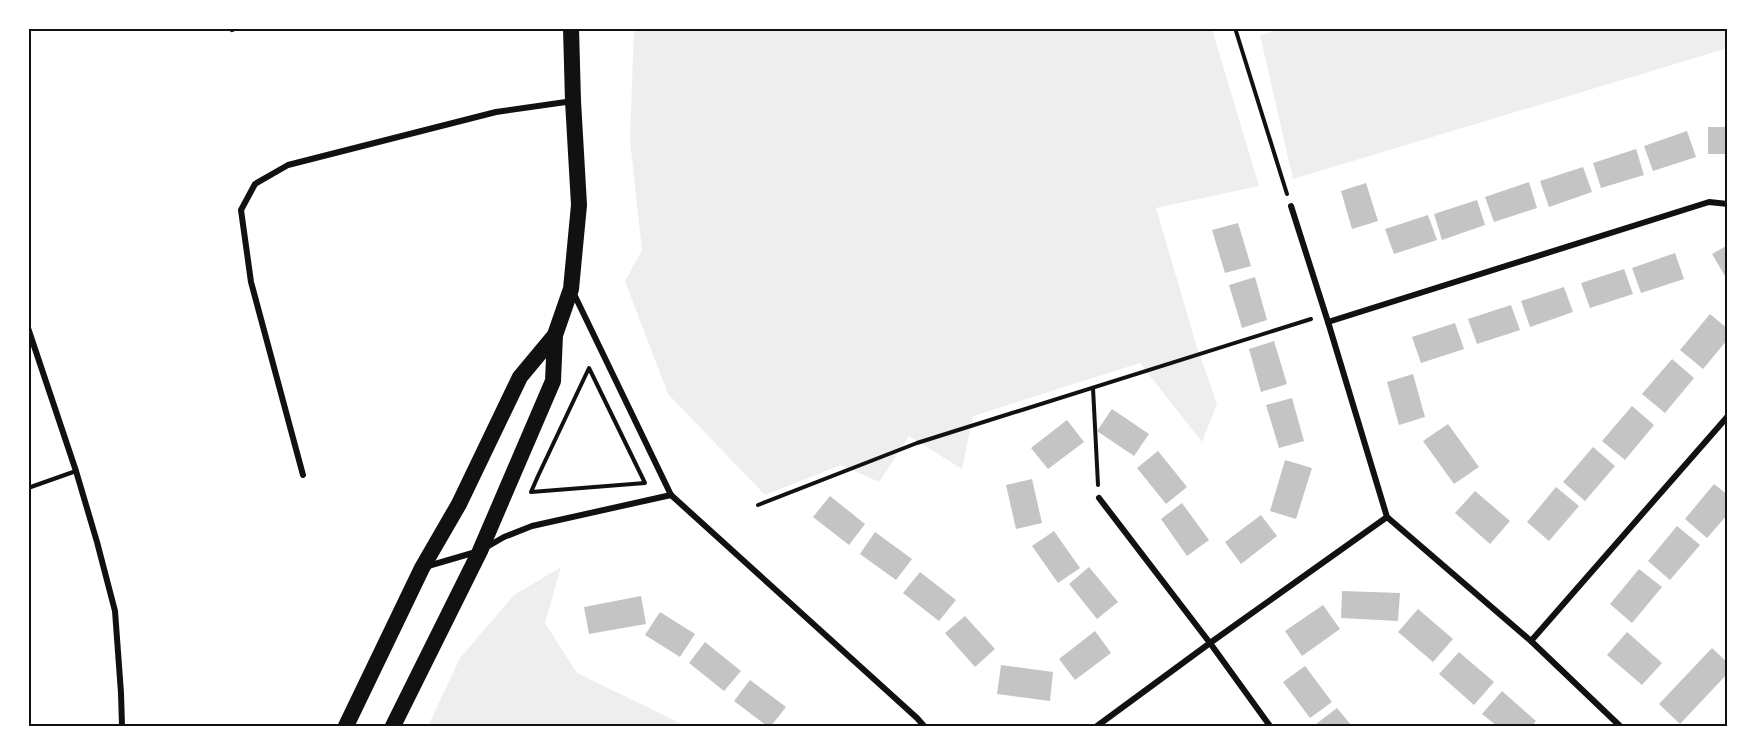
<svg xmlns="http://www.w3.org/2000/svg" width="1756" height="755" viewBox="0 0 1756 755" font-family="'Roboto Condensed',sans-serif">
  <rect width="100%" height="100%" fill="#fff"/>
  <g fill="#eee">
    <path d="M634,29h578l47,157 -103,22 40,136 21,60 -15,38 -62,-79 -167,53 -11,53 -53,-33 -30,46 -38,-17 -76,30 -97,-101 -43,-113 17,-31 -12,-110z"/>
    <path d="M1282,29l445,-1 1,20 -435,131 -33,-144z"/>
    <path d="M561,567l-16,56 32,50 109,53h-258l32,-68 54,-63z"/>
  </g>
  <g fill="#c4c4c4">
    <rect x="1708" y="127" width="20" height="27"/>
    <path d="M1687,131l9,26 -43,14 -9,-25z"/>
    <path d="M1636,149l8,26 -43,13 -8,-25z"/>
    <path d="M1583,167l9,25 -43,15 -9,-26z"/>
    <path d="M1529,182l8,26 -43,14 -9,-25z"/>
    <path d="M1366,183l12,38 -26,8 -11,-38z"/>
    <path d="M1477,200l8,25 -43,15 -8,-26z"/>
    <path d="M1428,215l9,25 -43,14 -9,-25z"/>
    <path d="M1238,223l13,43 -26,7 -13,-43z"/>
    <path d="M1728,245v36l-16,-27z"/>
    <path d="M1675,253l9,26 -43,14 -9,-25z"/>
    <path d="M1624,269l9,25 -43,14 -9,-25z"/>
    <path d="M1255,277l12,43 -25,8 -13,-43z"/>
    <path d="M1564,287l9,25 -43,15 -9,-26z"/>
    <path d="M1511,305l9,25 -43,14 -9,-25z"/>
    <path d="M1710,314l18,15v10l-25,30 -23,-19z"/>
    <path d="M1455,323l9,26 -43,14 -9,-26z"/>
    <path d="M1274,341l13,43 -26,8 -12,-43z"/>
    <path d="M1672,359l22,19 -29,35 -23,-19z"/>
    <path d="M1413,374l12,43 -26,8 -12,-43z"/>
    <path d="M1292,398l12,43 -25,7 -13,-43z"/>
    <path d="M1632,406l22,19 -29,35 -23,-19z"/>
    <path d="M1112,409l37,25 -15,22 -37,-25z"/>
    <path d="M1067,420l17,22 -36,27 -17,-21z"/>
    <path d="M1448,424l31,43 -25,17 -31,-43z"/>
    <path d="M1593,447l22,19 -30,35 -22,-19z"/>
    <path d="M1158,451l29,36 -21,17 -29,-36z"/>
    <path d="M1285,460l27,8 -16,51 -26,-8z"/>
    <path d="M1032,479l10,44 -26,6 -10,-44z"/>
    <path d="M1714,484l14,11v19l-21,24 -22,-19z"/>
    <path d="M1556,487l23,19 -30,35 -22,-19z"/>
    <path d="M1475,491l35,30 -20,23 -35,-31z"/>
    <path d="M830,496l35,28 -16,21 -36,-28z"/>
    <path d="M1182,503l27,37 -22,16 -26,-37z"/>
    <path d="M1261,515l16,21 -36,28 -16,-22z"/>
    <path d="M1677,526l23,19 -30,35 -22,-19z"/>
    <path d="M1054,531l26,37 -22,15 -26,-37z"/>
    <path d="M875,532l37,27 -16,21 -36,-26z"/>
    <path d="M1089,567l29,35 -21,17 -28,-35z"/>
    <path d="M1639,569l23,18 -30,36 -22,-19z"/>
    <path d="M920,572l36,28 -17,21 -36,-28z"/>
    <path d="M1342,591l58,2 -2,28 -57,-3z"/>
    <path d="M641,596l5,28 -57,10 -5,-27z"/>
    <path d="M1323,605l17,24 -38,27 -17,-25z"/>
    <path d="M1418,609l35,30 -20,23 -35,-30z"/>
    <path d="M660,612l35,22 -15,23 -35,-22z"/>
    <path d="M965,616l30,33 -20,18 -30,-34z"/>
    <path d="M1095,631l16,22 -36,27 -16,-21z"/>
    <path d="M1627,632l35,31 -20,22 -35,-30z"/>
    <path d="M705,642l36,29 -17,20 -35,-28z"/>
    <path d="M1712,648l16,15v10l-48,51 -21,-20z"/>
    <path d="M1459,652l35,30 -20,23 -35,-31z"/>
    <path d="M1001,665l52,7 -3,29 -53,-7z"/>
    <path d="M1305,666l27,36 -22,16 -27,-36z"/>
    <path d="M750,680l36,27 -15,19h-4l-33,-25z"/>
    <path d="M1502,691l34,30 -4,5h-35l-15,-12z"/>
    <path d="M1337,708l15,18h-34l-2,-2z"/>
  </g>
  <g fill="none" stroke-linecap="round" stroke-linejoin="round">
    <g stroke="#111" stroke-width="4">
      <path d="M1235,28l52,166"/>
      <path d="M589,368l56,115 -114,9 7,-16z"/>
      <path d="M1093,388l5,97"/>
      <path d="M758,505l159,-62 394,-124"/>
    </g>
    <path stroke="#111" stroke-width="4.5" d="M28,488l48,-17"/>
    <g stroke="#111" stroke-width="6">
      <path d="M232,29l2,-1"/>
      <path d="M1291,206l37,116 59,195 144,124 89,85"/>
      <path d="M574,294l97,201 246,223 7,8"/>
      <path d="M1328,322l381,-120 19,2"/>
      <path d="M28,328l48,143 21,71 18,69 6,82 1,33"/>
      <path d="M303,475l-52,-193 -10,-72 14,-26 33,-19 208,-53 77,-11"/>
      <path d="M1099,498l111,145 60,83"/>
      <path d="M485,548l19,-11 28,-11 139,-31"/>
      <path d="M428,566l48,-14"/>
      <path d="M1531,641l197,-225"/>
      <path d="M1097,726l113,-83 177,-126"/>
    </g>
    <g stroke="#111" stroke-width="16">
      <path d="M346,726l76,-158 37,-64 61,-127 35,-42"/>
      <path d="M393,726l87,-175 73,-170 2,-46 16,-46 8,-84 -6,-104 -2,-73"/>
    </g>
  </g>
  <rect width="1756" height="755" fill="none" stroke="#ffffff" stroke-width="60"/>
  <rect x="30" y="30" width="1696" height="695" fill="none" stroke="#111" stroke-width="2"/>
</svg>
